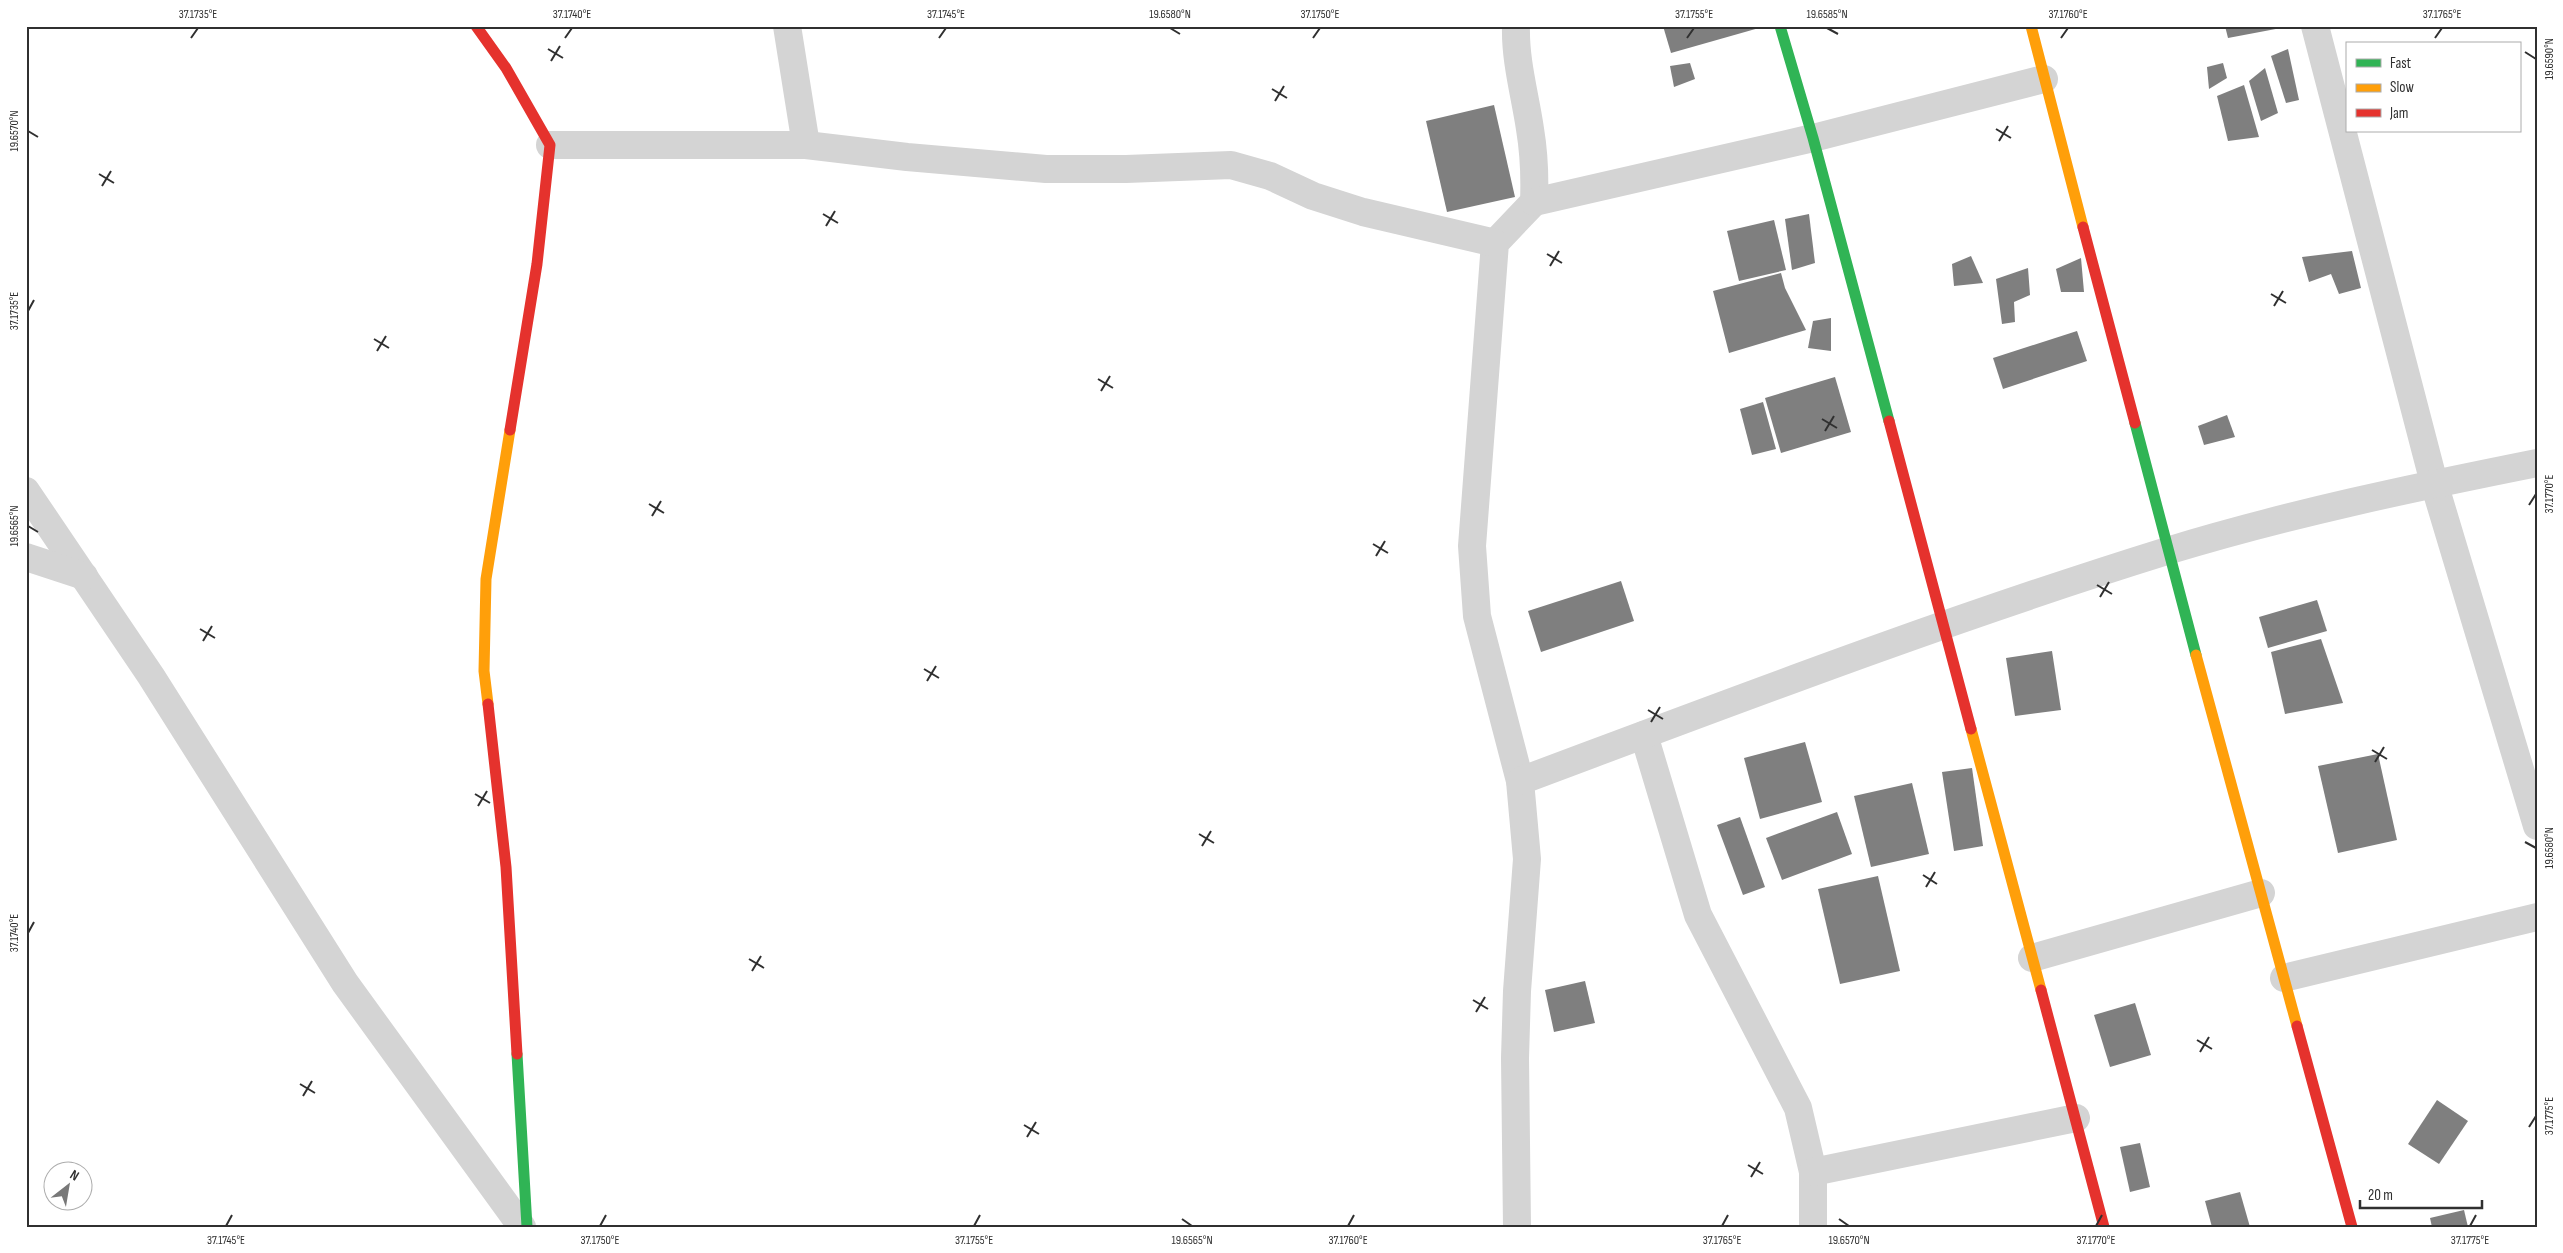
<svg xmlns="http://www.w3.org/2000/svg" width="2563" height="1253" viewBox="0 0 2563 1253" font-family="'Sofia Sans Condensed',sans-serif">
  <rect width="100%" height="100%" fill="#fff"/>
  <g fill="#7f7f7f">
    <path d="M1663,26h96v2l-88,25z"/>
    <path d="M2225,26h56v2l-53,10z"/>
    <path d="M2288,49l11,51 -13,3 -15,-47z"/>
    <path d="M1690,63l5,16 -21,8 -4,-21z"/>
    <path d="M2223,63l4,15 -18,11 -2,-22z"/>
    <path d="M2265,68l13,45 -17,8 -12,-40z"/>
    <path d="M2244,85l15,52 -31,4 -11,-45z"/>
    <path d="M1494,105l21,92 -68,15 -21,-91z"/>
    <path d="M1809,214l6,49 -23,7 -7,-51z"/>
    <path d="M1774,220l12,50 -47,11 -12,-50z"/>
    <path d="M2352,251l9,37 -22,6 -8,-20 -22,8 -7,-25z"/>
    <path d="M1971,256l12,27 -29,3 -2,-22z"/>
    <path d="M2081,258l3,34h-23l-5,-23z"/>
    <path d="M2028,268l2,27 -16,7 1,20 -13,2 -6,-45z"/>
    <path d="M1781,273l4,15 21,42 -77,23 -16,-62z"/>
    <path d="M1831,318v33l-23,-3 5,-27z"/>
    <path d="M2077,331l10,30 -84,28 -10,-31z"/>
    <path d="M1835,377l16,55 -70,21 -16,-55z"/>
    <path d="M1763,402l13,47 -24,6 -12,-46z"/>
    <path d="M2227,415l8,22 -31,8 -6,-19z"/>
    <path d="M1621,581l13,40 -93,31 -13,-41z"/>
    <path d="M2317,600l10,31 -59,17 -9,-31z"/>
    <path d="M2321,639l22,64 -58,11 -14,-62z"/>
    <path d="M2052,651l9,59 -46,6 -9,-58z"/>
    <path d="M1805,742l17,60 -62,17 -16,-61z"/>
    <path d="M2378,754l19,86 -59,13 -20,-87z"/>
    <path d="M1972,768l11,78 -29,5 -12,-79z"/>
    <path d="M1912,783l17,71 -58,13 -17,-71z"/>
    <path d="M1837,812l15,42 -70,26 -16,-42z"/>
    <path d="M1740,817l25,70 -22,8 -26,-70z"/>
    <path d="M1878,876l22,95 -60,13 -22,-95z"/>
    <path d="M1585,981l10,42 -41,9 -9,-42z"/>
    <path d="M2135,1003l16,52 -41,12 -16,-52z"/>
    <path d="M2437,1100l31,21 -29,43 -31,-20z"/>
    <path d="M2140,1143l10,44 -20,5 -10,-45z"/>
    <path d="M2240,1192l10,35h-38l-7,-26z"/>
    <path d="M2464,1210l4,17h-36l-2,-9z"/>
  </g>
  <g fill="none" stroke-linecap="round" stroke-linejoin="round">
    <g stroke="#d4d4d4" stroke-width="28">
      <path d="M787,26l19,119"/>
      <path d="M1516,26c-1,35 9,69 14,103 4,24 5,48 4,73l-39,41 -23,303 5,70 43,165 7,78 -10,132 -2,67 2,169"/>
      <path d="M2315,26l119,457 103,343"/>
      <path d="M550,145h256l101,12 139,12h80l105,-4 39,11 43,20 50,16 132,31"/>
      <path d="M1534,202l279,-64 231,-59"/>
      <path d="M26,491l125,185 194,307 177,244"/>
      <path d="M26,557l58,19"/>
      <path d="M1644,735l54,180 100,193 15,64v55"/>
      <path d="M1520,781c214,-80 428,-162 647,-230 121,-37 245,-63 370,-88"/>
      <path d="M2032,958l229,-65"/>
      <path d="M2284,978l253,-61"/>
      <path d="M1813,1172l263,-54"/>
    </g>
    <g stroke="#30b455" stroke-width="11">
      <path d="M1780,26l33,112 76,283"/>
      <path d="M2135,423l61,232"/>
      <path d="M517,1054l10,173"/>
    </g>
    <g stroke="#ff9f0a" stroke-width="11">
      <path d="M2031,26l52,201"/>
      <path d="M2196,655l101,371"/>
      <path d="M488,704l-4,-33 2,-92 24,-149"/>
      <path d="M1971,729l70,261"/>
    </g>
    <g stroke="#e5322d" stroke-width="11">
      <path d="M476,26l30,42 44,77 -13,119 -27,166"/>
      <path d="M2083,227l52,196"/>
      <path d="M1889,421l82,308"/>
      <path d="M488,704l18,163 11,187"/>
      <path d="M2041,990l63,237"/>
      <path d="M2297,1026l55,201"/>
    </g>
  </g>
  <path fill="none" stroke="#303030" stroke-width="2" d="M1170,28l10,6M1827,28l11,6M191,38l7,-10M565,38l7,-10M939,38l7,-10M1313,38l7,-10M1687,38l7,-10M2061,38l7,-10M2435,38l7,-10M548,49l15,9M2525,52l11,7M551,61l9,-15M1272,89l15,9M1275,101l9,-15M1996,129l15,9M28,131l10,6M1999,141l9,-15M99,174l15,9M102,186l9,-15M823,214l15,9M826,226l9,-15M1547,254l15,9M1550,266l9,-15M2271,294l15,9M2274,306l9,-15M28,311l6,-11M374,339l15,9M377,351l9,-15M1098,379l15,9M1101,391l9,-15M1822,419l15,9M1825,431l9,-15M649,504l15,9M2529,505l7,-11M652,516l9,-15M28,526l10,6M1373,544l15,9M1376,556l9,-15M2097,585l15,9M2100,597l9,-15M200,629l15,9M203,641l9,-15M924,669l15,9M927,681l9,-15M1648,710l15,9M1651,722l9,-15M2372,750l15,9M2375,762l9,-15M475,794l15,9M478,806l9,-15M1199,834l15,9M2525,842l11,6M1202,846l9,-15M1923,875l14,9M1926,887l9,-15M28,933l6,-11M749,959l15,9M752,971l9,-15M1473,1000l15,9M1476,1012l9,-15M2197,1040l15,9M2200,1052l9,-15M300,1084l15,9M303,1096l9,-15M1024,1125l15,9M2529,1127l7,-11M1027,1137l9,-15M1748,1165l15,9M1751,1177l9,-15M1182,1219l10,7M1839,1219l10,7M226,1226l6,-11M600,1226l6,-11M974,1226l6,-11M1348,1226l6,-11M1722,1226l6,-11M2096,1226l6,-11M2470,1226l6,-11"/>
  <rect width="2563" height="1253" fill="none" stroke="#ffffff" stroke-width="55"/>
  <rect x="2346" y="42" width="175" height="90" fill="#ffffff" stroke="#acacac"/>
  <rect x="2356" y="59" width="25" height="8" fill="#30b455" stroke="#acacac"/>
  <text x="2390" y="68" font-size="15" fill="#303030">Fast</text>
  <rect x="2356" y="84" width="25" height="8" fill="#ff9f0a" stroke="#acacac"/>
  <text x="2390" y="92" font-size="15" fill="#303030">Slow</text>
  <rect x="2356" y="109" width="25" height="8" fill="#e5322d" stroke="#acacac"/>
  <text x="2390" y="118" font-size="15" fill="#303030">Jam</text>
  <g transform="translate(68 1186) rotate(31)"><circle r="24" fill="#ffffff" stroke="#acacac"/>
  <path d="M0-4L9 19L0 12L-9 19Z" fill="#787878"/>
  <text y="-8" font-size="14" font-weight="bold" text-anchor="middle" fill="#303030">N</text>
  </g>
  <path d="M2360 1200v8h122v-8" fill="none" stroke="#303030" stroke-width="2.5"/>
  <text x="2368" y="1200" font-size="15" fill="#303030" stroke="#ffffff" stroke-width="4" paint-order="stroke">20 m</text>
  <rect x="28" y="28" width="2508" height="1198" fill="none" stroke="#303030" stroke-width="2"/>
  <g font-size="12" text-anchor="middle" fill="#303030">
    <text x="198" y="18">37.1735°E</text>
    <text x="572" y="18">37.1740°E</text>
    <text x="946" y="18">37.1745°E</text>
    <text x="1170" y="18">19.6580°N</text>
    <text x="1320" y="18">37.1750°E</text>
    <text x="1694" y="18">37.1755°E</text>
    <text x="1827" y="18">19.6585°N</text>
    <text x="2068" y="18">37.1760°E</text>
    <text x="2442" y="18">37.1765°E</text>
    <text transform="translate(2549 59) rotate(-90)" y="4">19.6590°N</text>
    <text transform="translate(14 131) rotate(-90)" y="4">19.6570°N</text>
    <text transform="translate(14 311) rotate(-90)" y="4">37.1735°E</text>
    <text transform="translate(2549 494) rotate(-90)" y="4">37.1770°E</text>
    <text transform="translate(14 526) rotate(-90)" y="4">19.6565°N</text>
    <text transform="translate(2549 848) rotate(-90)" y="4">19.6580°N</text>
    <text transform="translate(14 933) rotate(-90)" y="4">37.1740°E</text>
    <text transform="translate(2549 1116) rotate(-90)" y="4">37.1775°E</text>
    <text x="226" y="1244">37.1745°E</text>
    <text x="600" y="1244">37.1750°E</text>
    <text x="974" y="1244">37.1755°E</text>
    <text x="1192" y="1244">19.6565°N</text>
    <text x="1348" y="1244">37.1760°E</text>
    <text x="1722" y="1244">37.1765°E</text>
    <text x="1849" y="1244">19.6570°N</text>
    <text x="2096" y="1244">37.1770°E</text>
    <text x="2470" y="1244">37.1775°E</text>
  </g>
</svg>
